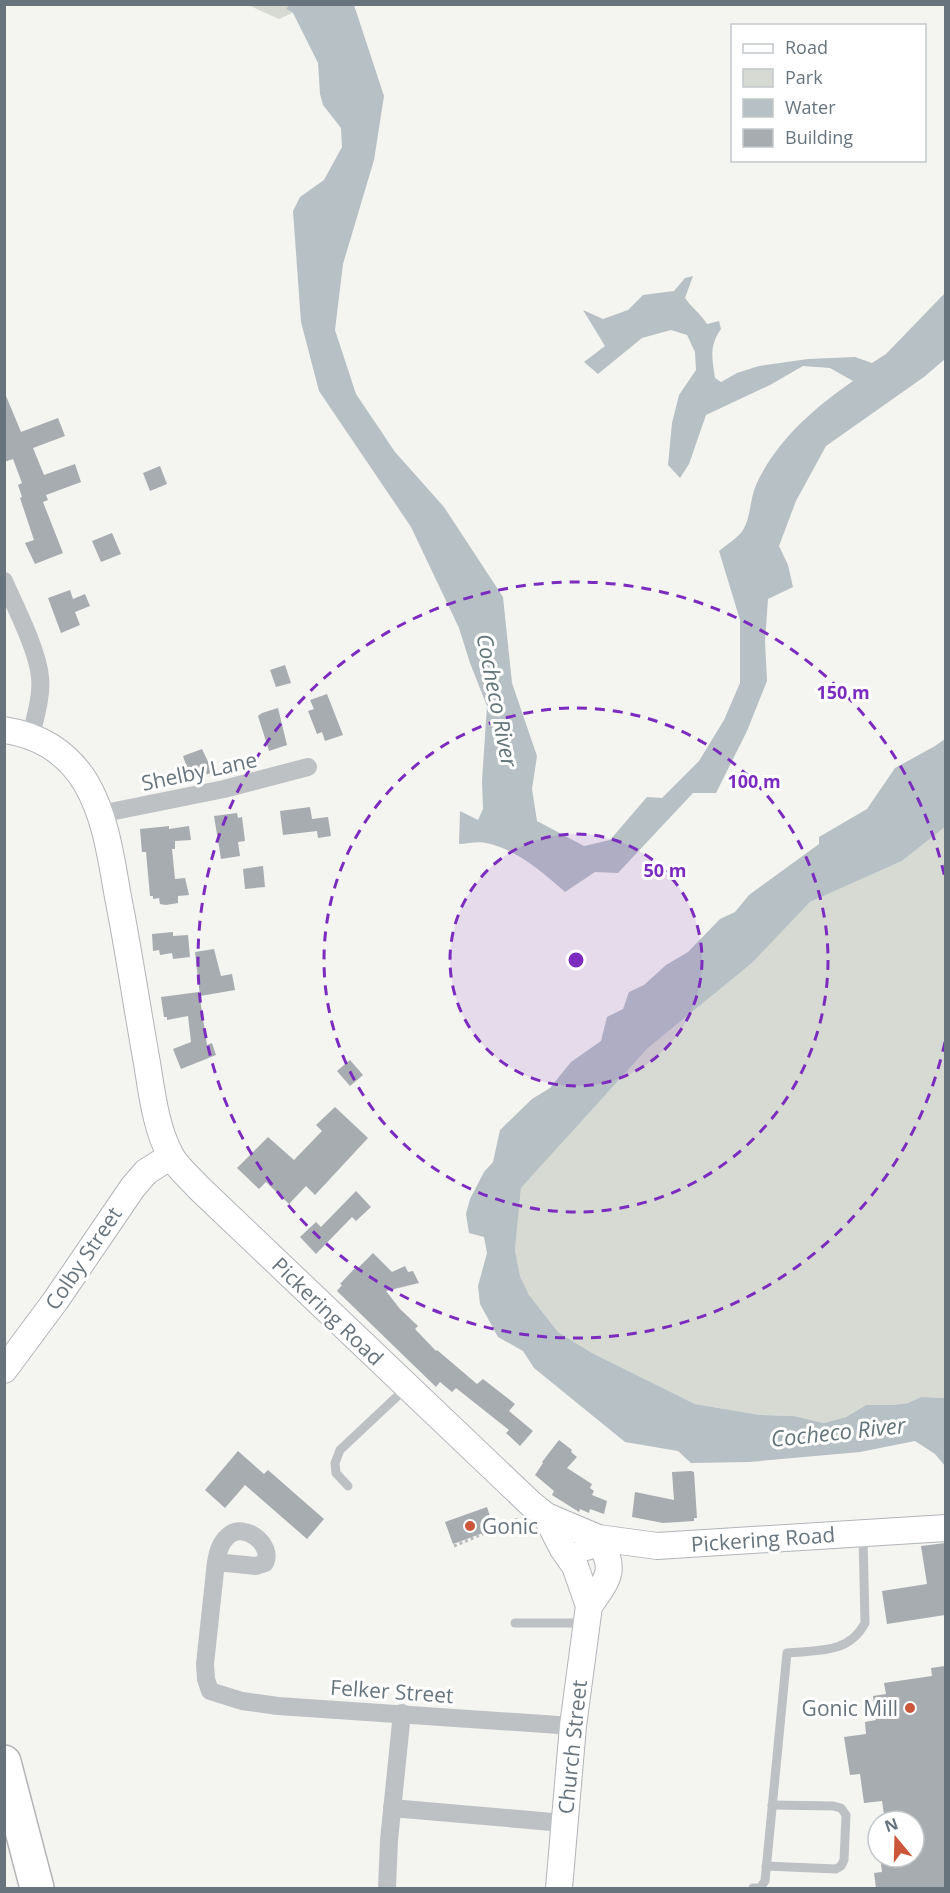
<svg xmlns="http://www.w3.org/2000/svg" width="950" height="1893" viewBox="0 0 950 1893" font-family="'Open Sans',sans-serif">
  <rect width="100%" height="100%" fill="#f4f4f1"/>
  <g fill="#d6dad2">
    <path d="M248,5h41l-3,4 6,4 -13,6z"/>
    <path d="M945,827v571l-24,-1 -13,6 -16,2h-26l-20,12 -22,6 -30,-7 -34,-1 -65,-11 -103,-51 -34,-21 -29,-37 -9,-19 -5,-26 6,-62 127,-140 104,-85 58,-61 92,-41z"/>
  </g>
  <g fill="#b7c0c4">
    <path d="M289,5h65l30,91 -10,64 -31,104 -8,66 21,64 39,58 49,55 59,90 9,86 25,73 -5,33 5,32 47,25 26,-6 37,-43 15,1 37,-37 25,-41 16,-37v-63l-21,-69c7,-6 19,-13 24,-21 8,-13 7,-32 13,-45 20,-44 59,-78 97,-104l-23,-13 -27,-2 -33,19 -64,30 -17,49 -9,14 -12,-13 4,-42 7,-28 17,-25 -1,-18 -8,-17 -16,-5 -29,8 -44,36 -14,-12 21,-16 -22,-36 20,9 25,-9 15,-15 31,-4 11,-13 8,-2 -8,22c7,10 16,16 22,26l12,-3 2,8c-12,17 -9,29 -6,49l6,4 16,-9 22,-7 49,-7 47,-2 17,6 14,-9 59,-61v66l-21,18 -98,69 -30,55 -17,45 9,19 5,22 -25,12 -3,43 2,39 -20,50 -31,62h-23l-75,80 -23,-1 -30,20c-24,-21 -47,-42 -79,-49 -8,-2 -19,1 -27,1l1,-33 18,9 5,-11 -1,-28 5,-75 -17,-43 -11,-35 -48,-101 -92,-136 -18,-69 -8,-111 7,-14 24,-17 18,-33 -1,-19 -18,-23 -3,-11 -2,-31 -25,-50 -7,-4z"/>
    <path d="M945,739v88l-43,34 -92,41 -58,61 -104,85 -127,140 -6,62 5,26 9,19 29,37 34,21 103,51 65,11 34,1 30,7 22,-6 20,-12h26l16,-2 13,-6 24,1v68l-10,-12 -20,-13 -55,11 -111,10 -58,1 -13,-12 -53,-9 -91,-74 -11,-17 -25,-14 -18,-33 -2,-18 9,-33 -3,-16 -15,-4 -3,-19 4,-15 14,-27 9,-10 7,-32 32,-31 18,-11 21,-26 30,-21 6,-24 16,-8 6,-17 15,-7 22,-20 22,-13 32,-33 15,-7 14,-17 70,-51v-7l48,-28 28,-41 40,-22z"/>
  </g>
  <g fill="#a6acb0">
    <path d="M4,391l17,41 37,-14 7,18 -32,12 11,27 31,-11 6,18 -35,13 2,5 -5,2 20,51 -28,11 -10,-21 9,-3 -14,-42 2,-1 -4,-12 4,-2 -9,-24 -9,3z"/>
    <path d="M160,466l7,18 -17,7 -7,-18z"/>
    <path d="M112,533l9,21 -20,8 -9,-21z"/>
    <path d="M70,590l3,9 12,-5 5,12 -15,6 5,13 -19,8 -13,-35z"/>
    <path d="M285,665l6,18 -15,4 -6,-17z"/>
    <path d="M327,694l16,41 -18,6 -3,-9 -5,2 -9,-23 6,-2 -4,-9z"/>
    <path d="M278,708l9,37 -18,6 -11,-35 4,-3z"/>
    <path d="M202,749l11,23 -22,8 -8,-24z"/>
    <path d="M310,807l2,12 16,-2 3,19 -13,2 -1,-7 -34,4 -3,-24z"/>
    <path d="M237,813l1,5 4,-1 3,24 -7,1 2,14 -19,3 -7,-43z"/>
    <path d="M169,826v3l20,-3 2,14 -16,1v8h-3l3,30 10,-1 4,17 -11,1v7l-12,2 -6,-1 -1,-6 -6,1v-3h-3l-4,-44h-4l-2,-23z"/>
    <path d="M263,866l2,21 -20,2 -2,-20z"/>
    <path d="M173,932v4l15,-1 2,22 -17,2 -1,-6 -12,2 -1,-5 -6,1 -1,-17z"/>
    <path d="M214,949l7,27 11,-2 3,16 -35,6 -5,-44z"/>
    <path d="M199,992l8,53 5,-2 4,12 -35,14 -8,-20 18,-7 -3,-26 -21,4v-3h-3l-3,-20z"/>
    <path d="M350,1060l13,15 -13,11 -13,-15z"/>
    <path d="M335,1107l33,31 -53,57 -9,-9 -17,18 -23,-22 -7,7 -22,-21 31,-31 26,23 28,-29 -6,-6z"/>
    <path d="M356,1191l15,16 -15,14 -4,-4 -36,37 -16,-17 16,-15 5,5z"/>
    <path d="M373,1253l19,19 13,-6 3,6 5,-1 6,12 -33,8 14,18 18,17 -3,3 21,22 1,-1 40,34 6,-5 32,25 -6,7 24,20 -13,15 -14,-13 3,-3 -53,-42 -4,4 -12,-10 -4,5 -99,-96 5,-6 -2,-1 16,-17 2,1z"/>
    <path d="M559,1440l13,10 -1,2 6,5 -10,11 25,16 -2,4 4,3 -2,4 15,6 -3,13 -14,-5 -1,4 -9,-4 -1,3 -27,-17 2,-4 -19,-16 8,-12 -1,-1z"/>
    <path d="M238,1451l26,23 4,-4 56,49 -17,20 -62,-54 -20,23 -20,-18z"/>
    <path d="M691,1471l3,1 3,46h-3v3l-31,2 -31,-6 3,-25 39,8 -2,-28z"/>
    <path d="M487,1507l7,22 -41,15 -8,-22z"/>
    <path d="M945,1543v72l-58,9 -5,-33 45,-7 -6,-38z"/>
    <path d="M945,1666v222h-69l-2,-15 8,-1 -2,-15h34v-36h-29l-3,-20 -18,2 -4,-29 -10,1 -6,-38 22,-3 -1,-12 11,-2 -3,-24 13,-2 -2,-11 48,-7 -1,-8z"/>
  </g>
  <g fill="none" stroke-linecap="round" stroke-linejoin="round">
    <defs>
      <g id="secondary">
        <path d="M4,730c35,5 64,23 82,53 20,34 25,75 32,114 11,55 19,111 29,166 5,31 9,66 24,93 7,12 18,21 27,31l333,317 15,12 52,22 59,8 289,-18"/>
        <path d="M4,1370l52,-70 77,-113 13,-15 25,-16"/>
        <path d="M546,1516l17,33 12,17 14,40 -16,120 -14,162"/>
        <path d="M587,1547l11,-9c19,33 11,39 -9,68"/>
      </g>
      <path id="highway" d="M4,1762l33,126"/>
    </defs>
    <use href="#secondary" stroke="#b0b5b8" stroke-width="28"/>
    <use href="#highway" stroke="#b1b4b6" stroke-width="36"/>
    <path stroke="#b9bbbd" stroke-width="3" stroke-dasharray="3 3" stroke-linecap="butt" d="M454,1546l64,-27"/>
    <g stroke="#bec1c4" stroke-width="9">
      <path d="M348,1486l-12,-13 -1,-10 5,-13 66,-62"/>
      <path d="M515,1623h69"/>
      <path d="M766,1866l70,3 5,-3 3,-6 2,-45 -5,-7 -8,-2 -61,-1"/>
      <path d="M753,1888h7l5,-7 22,-228c31,-3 62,1 78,-30l-2,-87"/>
    </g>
    <g stroke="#bec1c4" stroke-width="18">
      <path d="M4,581c11,25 34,70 36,96 2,20 -5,40 -9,59"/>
      <path d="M100,814l124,-25 84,-22"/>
      <path d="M216,1562l40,4 9,-3c9,-18 -21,-42 -37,-27 -8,7 -10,16 -12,26l-11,102 1,15 4,12 32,10 36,5 295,20"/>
      <path d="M392,1808l172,15"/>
      <path d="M387,1888l2,-48 13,-127"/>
    </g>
    <use href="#secondary" stroke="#fff" stroke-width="26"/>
    <use href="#highway" stroke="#fff" stroke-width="33"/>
  </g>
  <circle cx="576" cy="960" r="126" fill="#7b2cbf" fill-opacity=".12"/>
  <g fill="none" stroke="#7b2cbf" stroke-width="3" stroke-dasharray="10 8">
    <circle cx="576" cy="960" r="126"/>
    <circle cx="576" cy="960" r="252"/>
    <path d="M945 1042A378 378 0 1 1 945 878"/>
  </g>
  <g fill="#cb5639" stroke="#fff" stroke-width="2">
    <circle cx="470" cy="1526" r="6"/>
    <circle cx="910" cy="1708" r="6"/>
  </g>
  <g text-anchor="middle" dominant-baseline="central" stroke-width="6" stroke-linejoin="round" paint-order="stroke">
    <g font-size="21" fill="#67747e" stroke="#fff">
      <text transform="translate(199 771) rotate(-12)">Shelby Lane</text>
      <text transform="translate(83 1258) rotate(-56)">Colby Street</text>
      <text transform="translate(328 1311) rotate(44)">Pickering Road</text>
      <text transform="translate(763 1539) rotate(-4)">Pickering Road</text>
      <text transform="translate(392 1691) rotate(4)">Felker Street</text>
      <text transform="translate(572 1747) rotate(-84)">Church Street</text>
    </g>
    <g font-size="21" fill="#67747e" stroke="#fff" text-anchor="start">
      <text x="482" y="1526">Gonic</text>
      <text x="898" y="1708" text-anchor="end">Gonic Mill</text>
    </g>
    <g font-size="22" font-style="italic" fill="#63757b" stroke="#fff">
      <text transform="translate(498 700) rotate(79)">Cocheco River</text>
      <text transform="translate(838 1431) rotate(-6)">Cocheco River</text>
    </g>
  </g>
  <circle cx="576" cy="960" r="9" fill="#7b2cbf" stroke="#fff" stroke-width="3"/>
  <g font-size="18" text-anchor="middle" font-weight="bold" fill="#7b2cbf" stroke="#fff" stroke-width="6" stroke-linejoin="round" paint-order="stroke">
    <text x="843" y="699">150 m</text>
    <text x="754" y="788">100 m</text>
    <text x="665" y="877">50 m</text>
  </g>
  <rect width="950" height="1893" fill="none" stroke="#67747e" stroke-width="12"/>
  <rect x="731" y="24" width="195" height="138" fill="#ffffff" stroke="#c2c7cb" stroke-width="1.5"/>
  <rect x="743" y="44" width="30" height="9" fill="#ffffff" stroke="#c2c7cb" stroke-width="1.5"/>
  <text x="785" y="54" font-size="18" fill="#67747e">Road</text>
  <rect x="743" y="69" width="30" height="18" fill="#d6dad2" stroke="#c2c7cb" stroke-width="1.5"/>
  <text x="785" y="84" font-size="18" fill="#67747e">Park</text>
  <rect x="743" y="99" width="30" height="18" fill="#b7c0c4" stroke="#c2c7cb" stroke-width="1.5"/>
  <text x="785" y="114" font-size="18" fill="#67747e">Water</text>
  <rect x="743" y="129" width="30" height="18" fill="#a6acb0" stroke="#c2c7cb" stroke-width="1.5"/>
  <text x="785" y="144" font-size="18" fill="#67747e">Building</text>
  <g transform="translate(896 1839) rotate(341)"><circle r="28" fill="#ffffff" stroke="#c2c7cb" stroke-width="1.5"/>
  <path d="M0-4.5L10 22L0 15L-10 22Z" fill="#cb5639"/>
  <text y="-9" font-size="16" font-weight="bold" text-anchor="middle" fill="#67747e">N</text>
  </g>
</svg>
